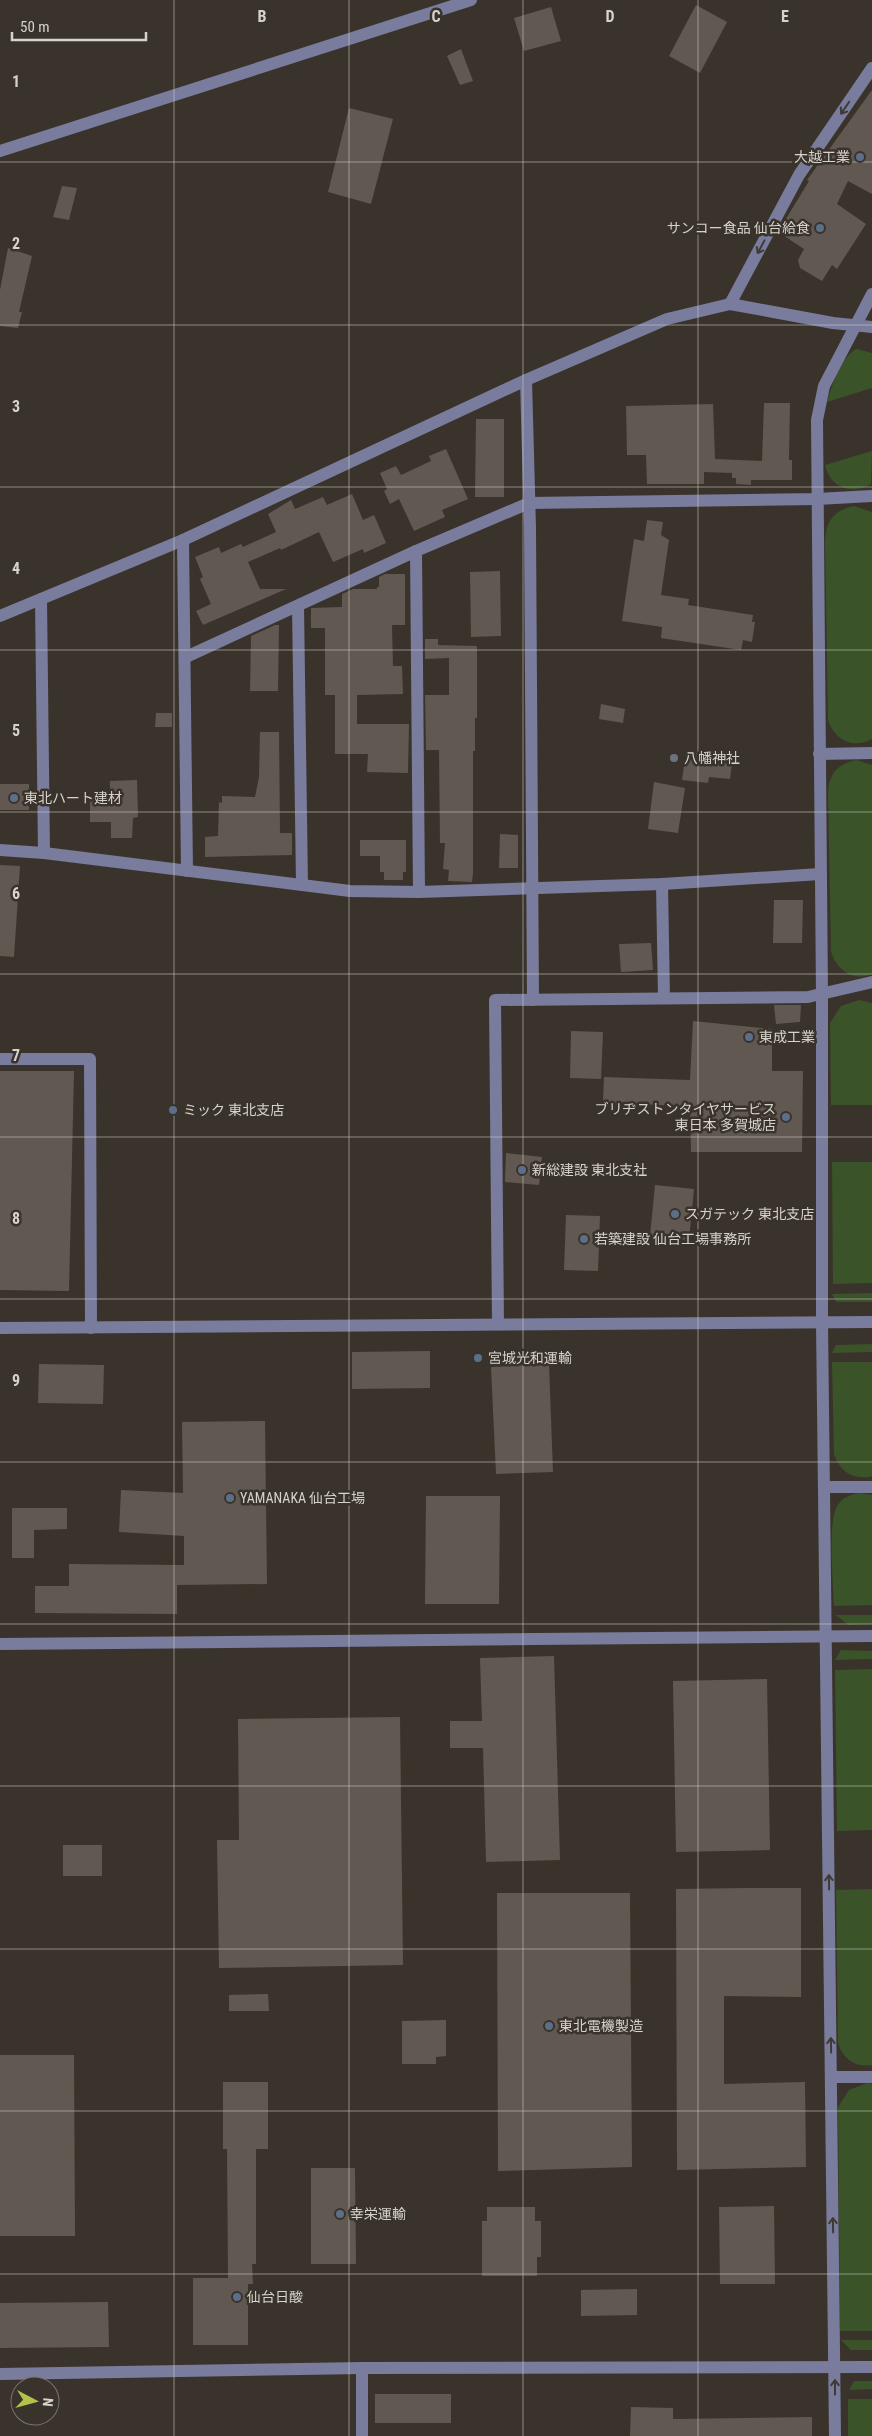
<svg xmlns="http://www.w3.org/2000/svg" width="872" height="2436" viewBox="0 0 872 2436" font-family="'Roboto Condensed','Noto Sans JP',sans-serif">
  <rect width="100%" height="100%" fill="#3a332b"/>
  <g fill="#3a5328">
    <path d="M857,349l15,4v35l-45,14c3,-13 16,-49 30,-53z"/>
    <path d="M872,451l-1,33c-20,12 -41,3 -46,-19z"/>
    <path d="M854,506l18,6v227c-19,11 -39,0 -44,-20l-3,-179c1,-20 10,-30 29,-34z"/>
    <path d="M856,760l16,5v209c-19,8 -36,-4 -41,-23l-3,-157c0,-19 9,-30 28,-34z"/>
    <path d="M859,1000l13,3v102h-41l-1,-82 11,-17z"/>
    <path d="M832,1162h40v121l-39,1z"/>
    <path d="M872,1293v9h-36l-4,-8z"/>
    <path d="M872,1344v8l-40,1 4,-8z"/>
    <path d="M832,1362h40v114l-2,1c-18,2 -30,-5 -36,-23z"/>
    <path d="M861,1493l11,2v110l-38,1c-1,-22 -6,-80 2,-98 5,-10 14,-14 25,-15z"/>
    <path d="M836,1615h36v9l-24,1z"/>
    <path d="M841,1650l31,1v8l-37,1z"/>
    <path d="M872,1669v161l-35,1 -2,-161z"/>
    <path d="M872,1889v176c-17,3 -29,-6 -34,-22l-2,-153z"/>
    <path d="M867,2083l5,1v247h-32l-2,-224 11,-17z"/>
    <path d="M841,2340h31v10h-21z"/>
    <path d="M854,2381h18v8l-23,1z"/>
    <rect x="848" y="2399" width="24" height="37"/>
  </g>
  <g fill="#615951">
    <path d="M696,5l31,17 -27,51 -31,-17z"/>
    <path d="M551,7l10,34 -37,10 -10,-33z"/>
    <path d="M461,49l12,32 -13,4 -13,-29z"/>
    <path d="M872,90v104l-24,-13 -11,23 29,20 -29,45 -5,-4 -10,16 -22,-13 -2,-8 6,-11 -26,-17 31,-51 -2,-1z"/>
    <path d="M349,108l44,11 -22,85 -43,-12z"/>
    <path d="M62,186l15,2 -8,32 -16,-3z"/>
    <path d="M8,248l24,8 -13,56h3l-4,16 -18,-2v-36z"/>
    <path d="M764,403h26l-1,57h3v20h-41v5l-15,-1v-6h-4v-5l-28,-1v12h-57l-1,-29h-19l-1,-49 87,-2 2,55 47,2z"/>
    <path d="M476,419h28v78h-29z"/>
    <path d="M446,449l22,50 -26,11 3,7 -31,14 -15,-32 -9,5 -6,-13 3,-2 -7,-16 16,-7 5,9 30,-14 -2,-5z"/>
    <path d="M352,494l11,26 11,-5 12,28 -22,10 -1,-4 -30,13 -14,-30 -38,18 -1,-2 -32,14 12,27h26l-83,36 -7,-14 15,-7 -11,-25 3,-2 -8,-20 24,-10 2,6 20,-9 2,3 33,-15 -8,-18 23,-14 4,9 28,-12 4,8z"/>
    <path d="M647,520l16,2 -2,13 8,5 -8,55 28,4 -1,6 65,10 -1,7h3l-3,20 -9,-2 -2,10 -80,-12 1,-11 -40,-6 12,-82 10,2z"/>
    <path d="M500,571l1,65 -30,1 -1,-65z"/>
    <path d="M385,574h20v51h-13l1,41h9l1,28 -46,1v29h52l-1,49 -41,-1 1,-18h-33v-59h-10v-67h-14v-20l31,-1v-13l11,-5h24v-2h2v-10z"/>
    <path d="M275,625h4l-1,66h-28l1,-55z"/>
    <path d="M425,639h13v6l39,1v72h-2v33h-2v122l-1,9 -24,-1 1,-11 -6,-1 2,-26h-5l-1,-93h-13l-1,-55h24v-37l-24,1z"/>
    <path d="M601,704l24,5 -2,14 -24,-4z"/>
    <path d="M156,713h16v14h-17z"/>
    <path d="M260,732h19l1,101h12v22l-87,2v-20l13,-1 1,-34 3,1v-7l33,1 4,-20z"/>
    <path d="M690,752l22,3 -1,7 21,2 -2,15 -21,-2 -1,6 -26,-3 3,-21h4z"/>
    <path d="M137,780l1,37 -5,1 -1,20h-21v-16h-21v-25h20v-16z"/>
    <path d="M654,782l31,6 -7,45 -30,-4z"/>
    <rect x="0" y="784" width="29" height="26"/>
    <path d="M500,834l18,1v33h-19z"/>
    <path d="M360,840h46v32h-3v8h-19v-8h-4v-16h-20z"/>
    <path d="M0,865l20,1 -6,91 -14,-1z"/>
    <path d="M774,900h29l-1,43h-29z"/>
    <path d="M651,943l2,27 -32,2 -2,-28z"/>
    <path d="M774,1005h27l-1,17 -24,2z"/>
    <path d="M693,1021l79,8v42h31l-1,81h-111l-1,-46 -87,-3 1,-26 86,3z"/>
    <path d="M571,1031l32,1 -2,47 -31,-1z"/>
    <path d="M0,1071h74l-5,220 -69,-1z"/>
    <path d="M506,1153l36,4 -3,28 -34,-3z"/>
    <path d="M655,1185l39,4 -5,51 -39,-4z"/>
    <path d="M566,1215l34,1 -2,55 -34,-1z"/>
    <path d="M430,1351v37l-78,1v-37z"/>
    <path d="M39,1364l65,1 -1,39 -65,-1z"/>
    <path d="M549,1364l4,108 -57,2 -5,-107z"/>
    <path d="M265,1421l2,163 -90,1v29l-142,-1v-27h34v-22l115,1v-29l-65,-4 2,-42 62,3 -1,-71z"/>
    <path d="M426,1496h74l-1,108h-74z"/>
    <path d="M12,1508h55v21l-33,1v28h-22z"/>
    <path d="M554,1656l6,204 -74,2 -3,-114h-33v-27h32l-2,-63z"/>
    <path d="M767,1679l3,171 -94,2 -3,-171z"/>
    <path d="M400,1717l3,248 -184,3 -2,-128h22l-1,-121z"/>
    <rect x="63" y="1845" width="39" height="31"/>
    <path d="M745,1888h56v109l-77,-1v88l81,-2 1,85 -129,3 -1,-281z"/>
    <path d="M497,1893h133l2,274 -134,4z"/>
    <path d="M268,1994l1,17h-40v-16z"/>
    <path d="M446,2020v36l-10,1v7h-34v-43z"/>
    <path d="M0,2055h74l1,181h-75z"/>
    <path d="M223,2082h45v67h-12v115h-4l1,20h-5v61h-55v-67h35l-1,-129h-4z"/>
    <path d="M311,2168h44l1,96h-45z"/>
    <path d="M774,2206l1,78h-55l-1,-77z"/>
    <path d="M487,2207h48v14h6v36h-4v19h-55v-55h5z"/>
    <path d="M637,2289v26l-56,1v-26z"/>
    <path d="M108,2302l1,45 -109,1v-45z"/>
    <rect x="375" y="2394" width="76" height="29"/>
    <path d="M631,2407l42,1v11l139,-2v19h-182z"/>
  </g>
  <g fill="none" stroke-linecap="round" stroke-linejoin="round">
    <g stroke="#797c9c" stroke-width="12">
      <path d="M0,151l471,-151"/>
      <path d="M730,304l69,-129 73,-107"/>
      <path d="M526,380l4,148 3,472"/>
      <path d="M298,606l4,279"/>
      <path d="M0,616l183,-76"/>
      <path d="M186,657l230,-106"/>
      <path d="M819,754l53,-1"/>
      <path d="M0,850l44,3 -3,-254"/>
      <path d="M44,853l306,38 69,1"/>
      <path d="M187,871l-4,-331 343,-160 141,-61 63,-15 103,19 39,4"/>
      <path d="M820,874l-158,10 -243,8 -3,-341 113,-48 288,-4 55,-3"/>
      <path d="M662,884l2,114"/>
      <path d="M0,1059h90l1,269"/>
      <path d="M498,1324l-3,-324 313,-3 64,-15"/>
      <path d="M0,1328l872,-6"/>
      <path d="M824,1487h48"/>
      <path d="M0,1644l872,-8"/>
      <path d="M831,2077h41"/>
      <path d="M362,2368v68"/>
      <path d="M0,2374l362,-6 510,-1"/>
      <path d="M835,2436l-13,-1114v-327l-5,-575 7,-34 48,-92"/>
    </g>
  </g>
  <defs><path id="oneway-shaft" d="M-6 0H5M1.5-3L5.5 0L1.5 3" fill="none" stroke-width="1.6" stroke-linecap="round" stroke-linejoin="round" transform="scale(1.25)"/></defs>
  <g stroke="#403a36">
    <use href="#oneway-shaft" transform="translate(845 108) rotate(124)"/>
    <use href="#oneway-shaft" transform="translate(761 247) rotate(118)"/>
    <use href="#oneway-shaft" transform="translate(829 1882) rotate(-91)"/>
    <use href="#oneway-shaft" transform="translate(831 2045) rotate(-91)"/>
    <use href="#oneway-shaft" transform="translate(833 2225) rotate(-91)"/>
    <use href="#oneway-shaft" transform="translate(835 2387) rotate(-90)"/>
  </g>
  <path fill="none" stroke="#d6d2cd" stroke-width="1" stroke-opacity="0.55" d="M174,0v2436M349,0v2436M523,0v2436M698,0v2436M0,162h872M0,325h872M0,487h872M0,650h872M0,812h872M0,974h872M0,1137h872M0,1299h872M0,1462h872M0,1624h872M0,1786h872M0,1949h872M0,2111h872M0,2274h872"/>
  <g fill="#5c6f8a" stroke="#3a332b" stroke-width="2">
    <circle cx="860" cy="157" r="5"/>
    <circle cx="820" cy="228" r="5"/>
    <circle cx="14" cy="798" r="5"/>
    <circle cx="749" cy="1037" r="5"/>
    <circle cx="173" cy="1110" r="5"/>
    <circle cx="786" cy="1117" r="5"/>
    <circle cx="522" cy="1170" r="5"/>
    <circle cx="675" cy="1214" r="5"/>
    <circle cx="584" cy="1239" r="5"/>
    <circle cx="478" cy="1358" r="5"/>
    <circle cx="230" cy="1498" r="5"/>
    <circle cx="549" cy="2026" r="5"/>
    <circle cx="340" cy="2214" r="5"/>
    <circle cx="237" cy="2297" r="5"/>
  </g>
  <circle fill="#6b7280" stroke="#3a332b" stroke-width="2" cx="674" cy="758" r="5"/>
  <g text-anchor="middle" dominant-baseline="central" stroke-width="5" stroke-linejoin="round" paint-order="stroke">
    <g font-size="14" fill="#d6d2cd" stroke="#3a332b" text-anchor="start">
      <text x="850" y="157" text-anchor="end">大越工業</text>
      <text x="810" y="228" text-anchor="end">サンコー食品 仙台給食</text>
      <text x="684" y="758">八幡神社</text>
      <text x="24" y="798">東北ハート建材</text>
      <text x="759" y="1037">東成工業</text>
      <text x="776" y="1109" text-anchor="end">ブリヂストンタイヤサービス<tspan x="776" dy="16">東日本 多賀城店</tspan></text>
      <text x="183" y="1110">ミック 東北支店</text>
      <text x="532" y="1170">新総建設 東北支社</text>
      <text x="685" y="1214">スガテック 東北支店</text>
      <text x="594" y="1239">若築建設 仙台工場事務所</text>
      <text x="488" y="1358">宮城光和運輸</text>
      <text x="240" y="1498">YAMANAKA 仙台工場</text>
      <text x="559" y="2026">東北電機製造</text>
      <text x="350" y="2214">幸栄運輸</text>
      <text x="247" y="2297">仙台日酸</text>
    </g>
  </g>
  <g font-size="16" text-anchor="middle" font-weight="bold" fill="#d6d2cd" stroke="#3a332b" stroke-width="5" stroke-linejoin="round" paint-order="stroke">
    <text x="262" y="22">B</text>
    <text x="436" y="22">C</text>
    <text x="610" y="22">D</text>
    <text x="785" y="22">E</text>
    <text x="16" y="87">1</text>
    <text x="16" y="249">2</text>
    <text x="16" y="412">3</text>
    <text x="16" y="574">4</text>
    <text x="16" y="736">5</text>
    <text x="16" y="899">6</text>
    <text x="16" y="1061">7</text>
    <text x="16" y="1224">8</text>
    <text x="16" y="1386">9</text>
  </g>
  <g transform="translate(35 2401) rotate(96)"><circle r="24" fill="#3a332b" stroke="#78736c"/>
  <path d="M0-4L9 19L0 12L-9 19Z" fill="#b3c24b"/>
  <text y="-8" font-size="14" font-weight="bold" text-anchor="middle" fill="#d6d2cd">N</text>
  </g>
  <path d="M12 32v8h134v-8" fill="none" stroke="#d6d2cd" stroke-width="2.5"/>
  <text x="20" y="32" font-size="15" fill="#d6d2cd" stroke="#3a332b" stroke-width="4" paint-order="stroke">50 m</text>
</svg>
